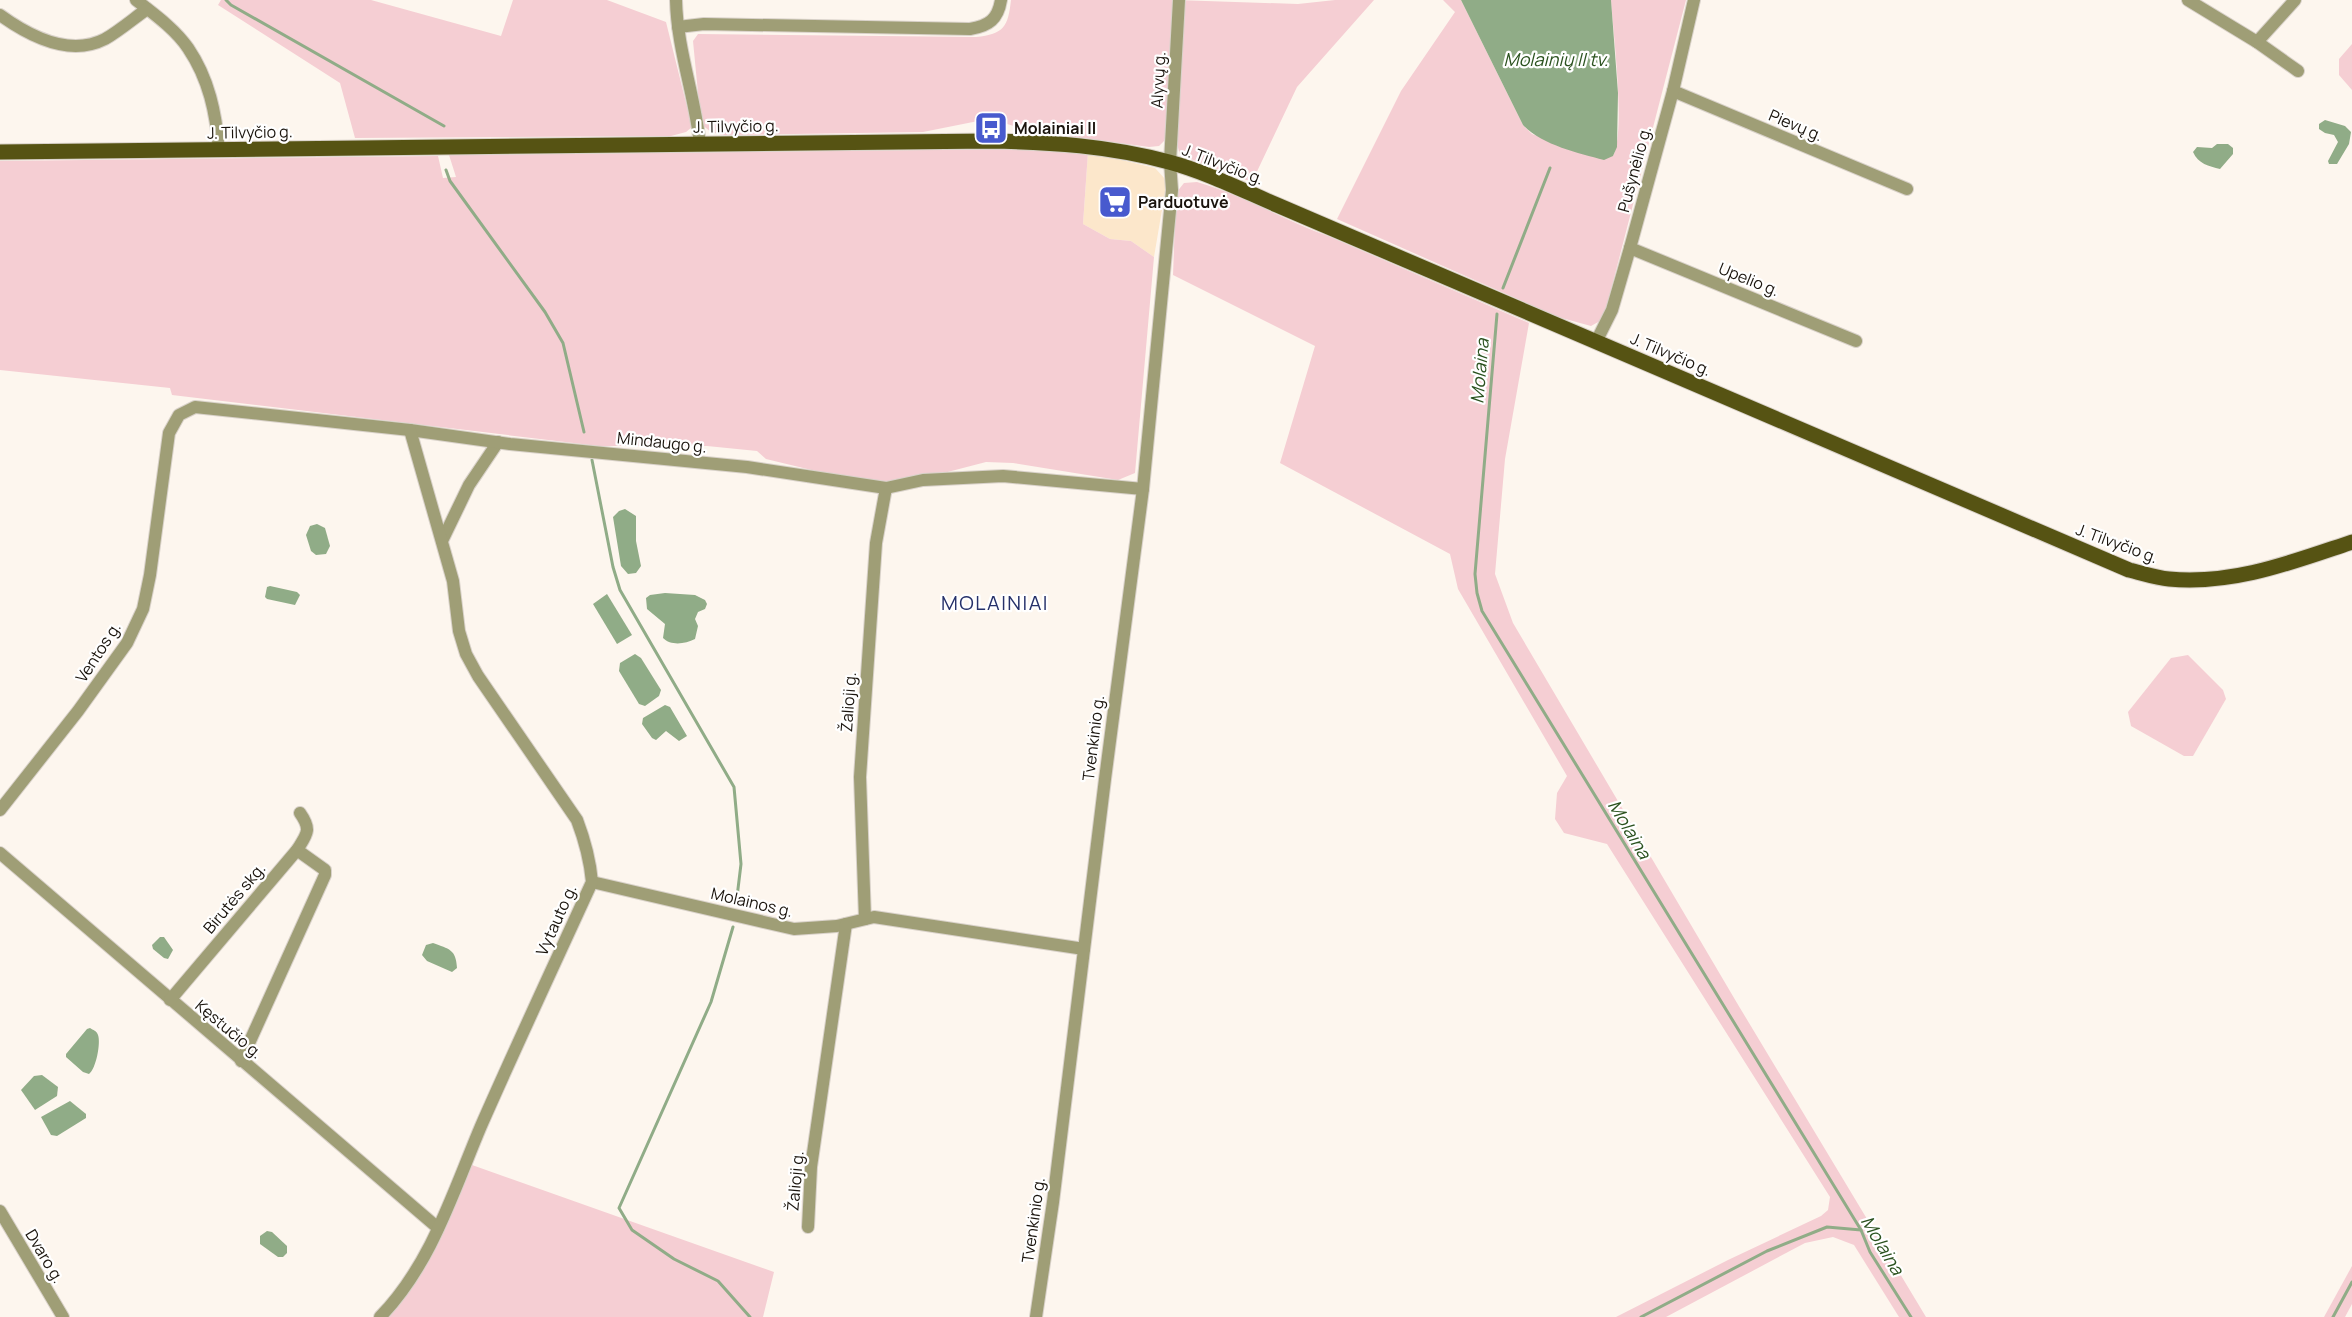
<svg xmlns="http://www.w3.org/2000/svg" width="2352" height="1317" viewBox="0 0 2352 1317" font-family="Manrope,sans-serif">
  <rect width="100%" height="100%" fill="#fdf6ee"/>
  <path fill="#fce7cb" d="M1088,152l67,16 10,11 1,7 -12,71 -23,-16 -21,-2 -27,-15z"/>
  <g fill="#f5ced3">
    <path d="M221,0h150l130,36 12,-36h94l59,22 26,105 -6,5 -15,4 -316,2 -15,-55 -122,-78z"/>
    <path d="M1011,0h165l122,4 37,-4h39l-77,87 -45,95 -72,-27 -4,-15 -8,-11 -4,12 -5,5 -10,1 -118,-16 -34,-10h-19l-55,11 -200,3 -12,-3 -10,-8 -8,-83 5,-7 278,3c28,-3 32,-10 35,-37z"/>
    <path d="M1443,0h18l62,125 9,9 55,21 26,1c13,-24 0,-124 -2,-156h75l-80,309 -6,12 -9,5 -33,-9 -221,-98 64,-128 54,-79z"/>
    <path d="M2352,44v46l-13,-15v-16z"/>
    <path d="M1024,149l64,3 -5,72 27,15 21,2 23,16 -19,216 -17,7 -105,-17 -27,-1 -100,26 -120,-29 -9,-8 -50,-5h-108l-427,-51 -2,-7 -170,-18v-209l438,-5 5,22 13,-1 -7,-22z"/>
    <path d="M1197,182c46,13 86,38 131,54l201,87 -24,136 -10,115 18,49 224,380 189,314h-27l-45,-72 -21,-8 -28,6 -139,74h-50l112,-57 93,-44 7,-6 2,-13 -223,-353 -43,-11 -9,-14 2,-26 10,-17 -109,-187 -8,-35 -170,-91 35,-117 -142,-71 3,-82 8,-10z"/>
    <path d="M2188,655l35,35 3,9 -33,57h-9l-53,-30 -3,-14 43,-54z"/>
    <path d="M472,1165l302,107 -11,45h-377l39,-55z"/>
    <path d="M2352,1266v38l-7,13h-21z"/>
  </g>
  <g fill="#90ac87">
    <path d="M1461,0h150l7,93 -1,54 -4,9 -9,4c-26,-7 -62,-15 -81,-35z"/>
    <path d="M2325,120l20,6 6,6 -2,12 -12,20h-8l-1,-3 10,-19 -4,-7 -9,-2 -6,-4v-5z"/>
    <path d="M2217,144h11l5,4v6l-13,15c-11,-3 -22,-5 -27,-17l4,-5 15,1z"/>
    <path d="M625,509l11,7v25l5,25 -5,7 -8,1 -7,-8 -8,-49 6,-6z"/>
    <path d="M317,524l8,4 5,18 -4,8 -10,1 -5,-4 -5,-16 4,-9z"/>
    <path d="M270,586l27,6 3,3 -5,10 -28,-6 -2,-2 2,-10z"/>
    <path d="M665,593l30,2 10,5 2,4 -2,5 -7,3 -3,7 3,7 -3,13c-10,5 -24,7 -32,-1l2,-14 -18,-15 -1,-11 4,-3z"/>
    <path d="M607,594l25,41 -15,9 -24,-40z"/>
    <path d="M635,654l6,4 20,32 -2,6 -14,10 -6,-2 -20,-33 1,-8z"/>
    <path d="M665,705l5,2 17,29 -8,5 -13,-10 -10,9 -4,-2 -10,-14 1,-6z"/>
    <path d="M160,937h4l9,13 -5,9 -4,-1 -11,-9 -1,-4z"/>
    <path d="M433,943c16,6 23,6 24,25l-5,4 -25,-11 -5,-6 4,-10z"/>
    <path d="M90,1028c3,2 7,3 8,7 3,8 -2,34 -9,39l-6,-2 -17,-15v-3l21,-25z"/>
    <path d="M42,1075l16,12 -1,9 -22,14 -14,-20 13,-14z"/>
    <path d="M70,1101l16,13v4l-29,18 -6,-1 -10,-18z"/>
    <path d="M267,1231l5,1 15,14v7l-4,4h-5l-18,-13v-8z"/>
  </g>
  <g fill="none" stroke-linecap="round" stroke-linejoin="round">
    <g stroke="#90ac87" stroke-width="3">
      <path d="M226,0l5,5 213,121"/>
      <path d="M446,170l4,11 95,131 18,31 21,89"/>
      <path d="M1503,288l47,-120"/>
      <path d="M1497,314l-22,260 2,19 5,18 379,619 9,22 41,65"/>
      <path d="M592,460l21,107 7,23 114,197 7,77 -4,33"/>
      <path d="M733,927l-22,75 -92,206 13,22 42,29 44,22 32,36"/>
      <path d="M1641,1317l126,-66 60,-24 34,3"/>
      <path d="M2333,1317l19,-35"/>
    </g>
    <defs>
      <g id="street">
        <path d="M136,0c18,14 39,29 52,48 21,31 28,65 31,102"/>
        <path d="M676,0c1,49 19,96 24,144"/>
        <path d="M2188,0l69,42 41,29"/>
        <path d="M0,15c29,21 70,42 105,24 14,-8 28,-20 42,-30"/>
        <path d="M678,27l26,-3 266,5c19,-3 28,-10 31,-29"/>
        <path d="M2257,42l38,-42"/>
        <path d="M1673,91l234,98"/>
        <path d="M1630,248l226,93"/>
        <path d="M1596,342l16,-32 18,-62 43,-157 21,-91"/>
        <path d="M442,541l27,-56 29,-43"/>
        <path d="M0,810l78,-99 49,-68 16,-34 7,-34 19,-142 10,-18 16,-8 215,23 100,14 237,23 139,21 37,-8 80,-4 140,13"/>
        <path d="M0,853l438,375"/>
        <path d="M592,882l202,47 43,-3 37,-9 210,32"/>
        <path d="M865,919l-5,-142 16,-234 10,-55"/>
        <path d="M170,1000l127,-150c10,-16 15,-20 3,-37"/>
        <path d="M241,1061l84,-186v-5l-28,-20"/>
        <path d="M0,1211l63,106"/>
        <path d="M808,1227l3,-60 35,-243"/>
        <path d="M380,1317c51,-52 73,-125 101,-191 36,-82 74,-163 111,-244 -2,-23 -7,-41 -15,-62l-99,-144 -12,-22 -7,-23 -6,-50 -43,-151"/>
        <path d="M1036,1317l17,-115 52,-423 38,-290 29,-299 -2,-28 9,-162"/>
      </g>
      <path id="primary" d="M0,152l990,-11c61,1 120,5 179,21 37,10 73,28 108,43l852,365c13,3 27,8 40,9 65,6 123,-17 183,-37"/>
    </defs>
    <use href="#street" stroke="#d9d2ca" stroke-width="14"/>
    <use href="#primary" stroke="#d9d2ca" stroke-width="17"/>
    <use href="#street" stroke="#9f9e76" stroke-width="12"/>
    <use href="#primary" stroke="#565313" stroke-width="15"/>
  </g>
  <defs>
    <symbol id="bus-square" viewBox="-11 -11 22 22"><rect x="-9" y="-9" width="18" height="18" rx="4" fill="#485ace" stroke="#fff"/><path d="M-5-6H5V4H4V6H2V4H-2V6H-4V4H-5ZM-3.5-4V0h7V-4ZM-3.5 1.2v1.5H-2V1.2ZM2 1.2v1.5H3.5V1.2Z" fill="#fff"/></symbol>
    <symbol id="supermarket-square" viewBox="-11 -11 22 22"><rect x="-9" y="-9" width="18" height="18" rx="4" fill="#485ace" stroke="#fff"/><path d="M-6-5.5h2.5l.6 2H6L4.5 2H-2.5L-4.4-4H-6ZM-1.5 3.2a1.3 1.3 0 1 0 .1 0ZM3 3.2a1.3 1.3 0 1 0 .1 0Z" fill="#fff"/></symbol>
  </defs>
  <g fill-rule="evenodd">
    <use href="#bus-square" x="972" y="109" width="38" height="38"/>
    <use href="#supermarket-square" x="1096" y="183" width="38" height="38"/>
  </g>
  <g text-anchor="middle" dominant-baseline="central" stroke-width="4.5" stroke-linejoin="round" paint-order="stroke">
    <g font-size="16" fill="#1a140d" stroke="#fff">
      <text transform="translate(1158 80) rotate(-87)">Alyvų g.</text>
      <text transform="translate(1796 125) rotate(23)">Pievų g.</text>
      <text transform="translate(736 126) rotate(-1)">J. Tilvyčio g.</text>
      <text transform="translate(250 132) rotate(-1)">J. Tilvyčio g.</text>
      <text transform="translate(1223 164) rotate(21)">J. Tilvyčio g.</text>
      <text transform="translate(1634 169) rotate(-75)">Pušynėlio g.</text>
      <text transform="translate(1749 279) rotate(22)">Upelio g.</text>
      <text transform="translate(1671 354) rotate(23)">J. Tilvyčio g.</text>
      <text transform="translate(662 442) rotate(6)">Mindaugo g.</text>
      <text transform="translate(2117 543) rotate(20)">J. Tilvyčio g.</text>
      <text transform="translate(98 652) rotate(-57)">Ventos g.</text>
      <text transform="translate(848 702) rotate(-86)">Žalioji g.</text>
      <text transform="translate(1093 738) rotate(-83)">Tvenkinio g.</text>
      <text transform="translate(234 898) rotate(-50)">Birutės skg.</text>
      <text transform="translate(752 902) rotate(13)">Molainos g.</text>
      <text transform="translate(556 920) rotate(-66)">Vytauto g.</text>
      <text transform="translate(229 1029) rotate(40)">Kęstučio g.</text>
      <text transform="translate(795 1181) rotate(-85)">Žalioji g.</text>
      <text transform="translate(1033 1220) rotate(-82)">Tvenkinio g.</text>
      <text transform="translate(45 1256) rotate(59)">Dvaro g.</text>
    </g>
    <g font-size="16" font-weight="bold" fill="#1a140d" stroke="#fff" text-anchor="start">
      <text x="1014" y="128">Molainiai II</text>
      <text x="1138" y="202">Parduotuvė</text>
    </g>
    <g font-size="18" font-style="italic" fill="#2b521f" stroke="#fff">
      <text x="1556" y="59">Molainių II tv.</text>
      <text transform="translate(1479 371) rotate(-85)">Molaina</text>
      <text transform="translate(1630 829) rotate(59)">Molaina</text>
      <text transform="translate(1883 1245) rotate(59)">Molaina</text>
    </g>
    <g font-size="20" letter-spacing="1.5" fill="#26316a" stroke="#fff">
      <text x="995" y="602">MOLAINIAI</text>
    </g>
  </g>
</svg>
